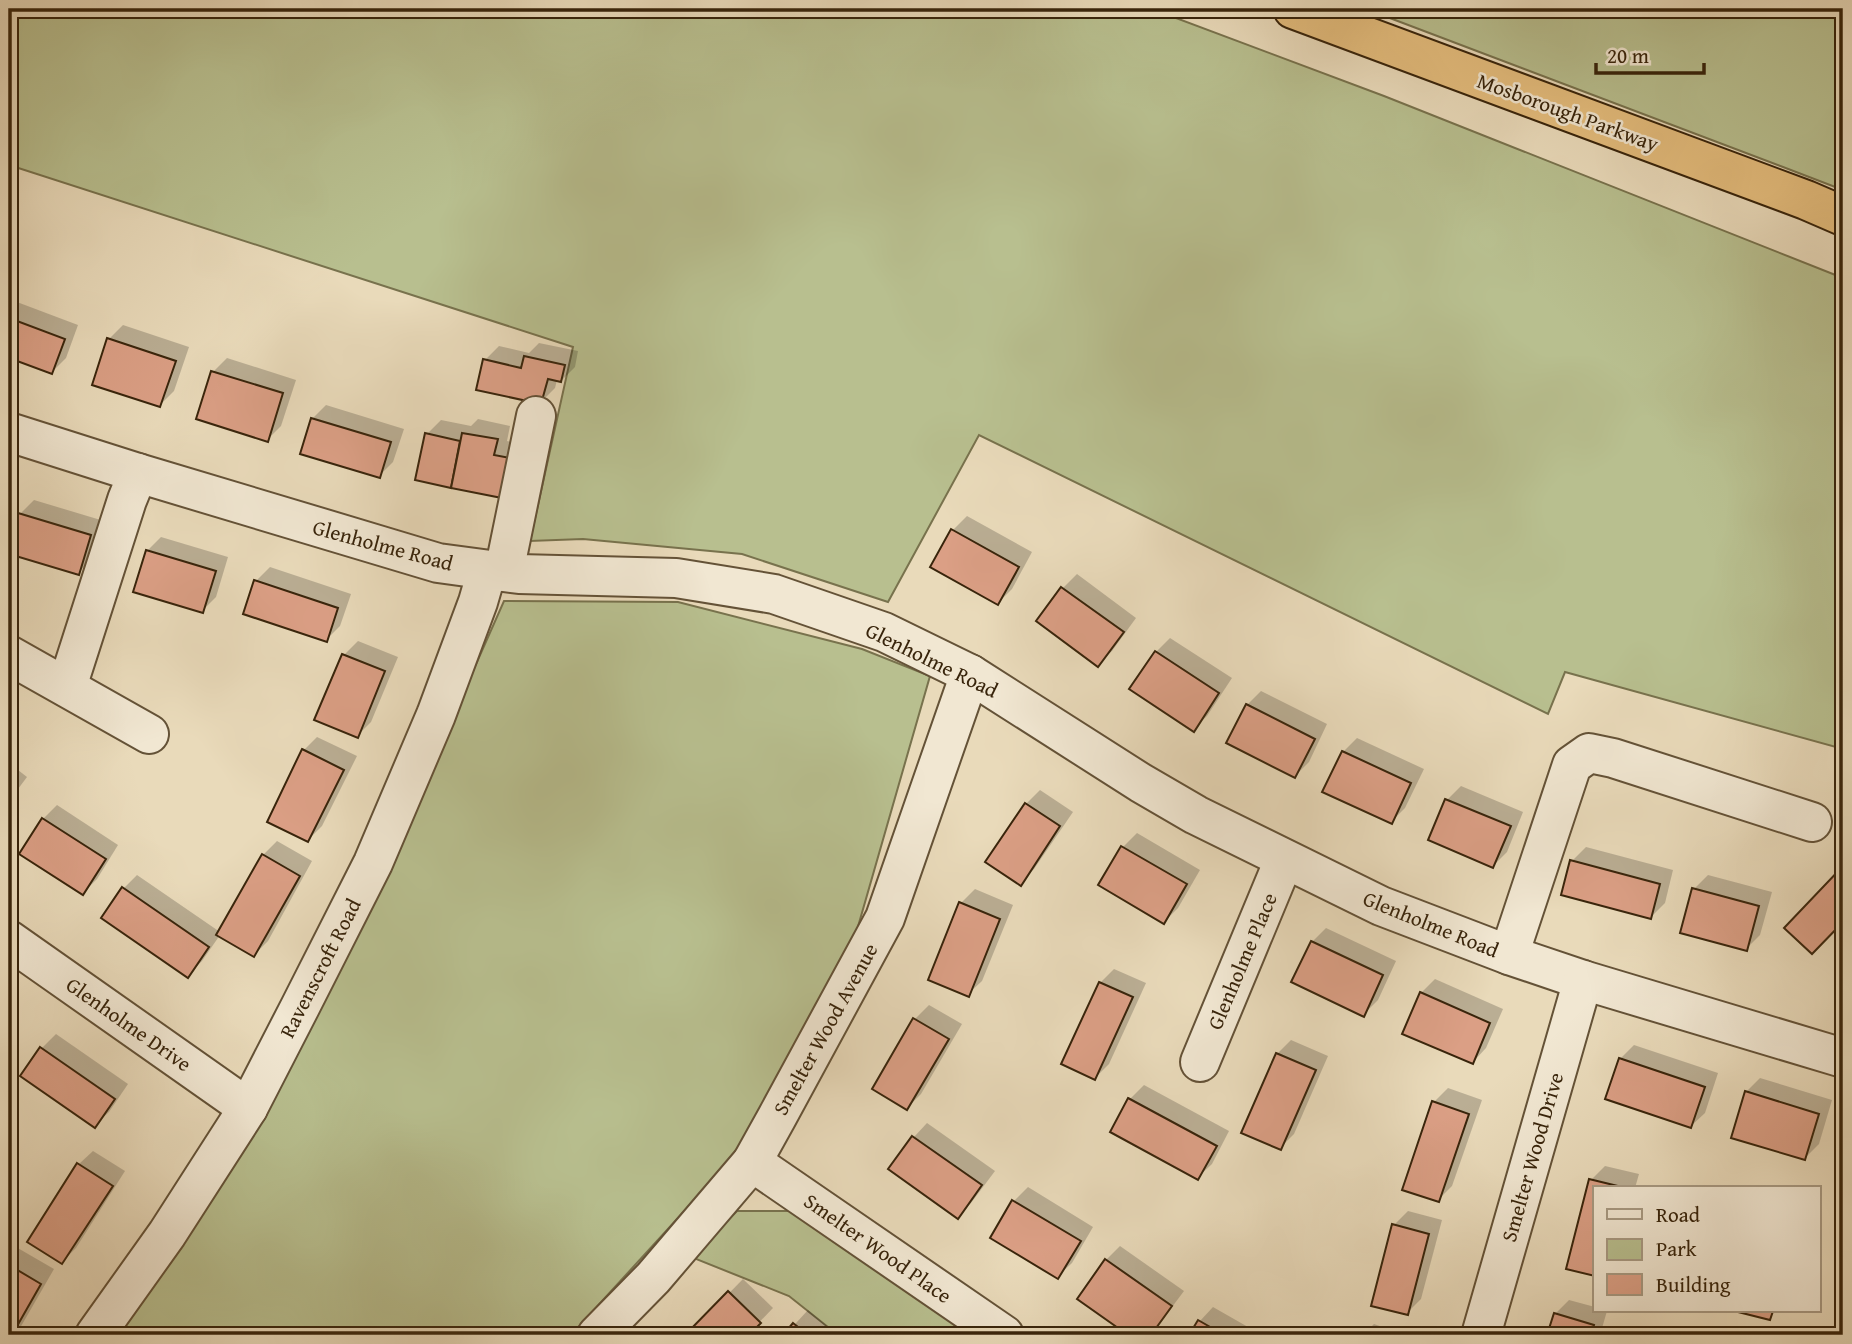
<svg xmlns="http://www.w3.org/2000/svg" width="1852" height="1344" viewBox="0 0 1852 1344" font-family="'Gentium Book Plus',serif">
  <rect width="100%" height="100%" fill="#e9daba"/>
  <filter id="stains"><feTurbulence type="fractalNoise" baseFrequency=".00286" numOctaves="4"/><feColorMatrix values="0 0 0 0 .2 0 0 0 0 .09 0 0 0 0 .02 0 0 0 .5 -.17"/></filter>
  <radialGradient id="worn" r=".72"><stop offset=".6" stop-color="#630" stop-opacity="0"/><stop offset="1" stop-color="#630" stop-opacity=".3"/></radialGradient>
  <g fill="#b8bf8f" stroke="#78724d" stroke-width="2">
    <path d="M9,9h1143l232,87 459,182v471l-278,-77 -17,42 -569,-279 -91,167 -146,-48 -159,-15 -53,2 43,-194 -564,-182z"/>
    <path d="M1366,9h477v181l-60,-23z"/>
    <path d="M504,601l174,1 184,47 68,27 -75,261 -113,211 -171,187h-454l242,-407z"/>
    <path d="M737,1211h54l179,124h-132l-49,-39 -98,-39z"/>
  </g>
  <g fill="#0003">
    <path d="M9,299l69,26 -12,33 -14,14 -43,-16z"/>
    <path d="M123,325l66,22 -15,44 -14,14 -51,-66z"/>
    <path d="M539,343l39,8 -3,16 -14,14 -4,-1 -2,8 -14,14 -56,-42 14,-14 30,7z"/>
    <path d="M227,358l69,22 -15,46 -14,14 -54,-68z"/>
    <path d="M326,405l78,24 -11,33 -14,14 -67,-57z"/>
    <path d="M478,419l32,7 -3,15 22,5 -23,51 -88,-18 9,-45 14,-14 30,6z"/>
    <path d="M34,500l70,21 -12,38 -14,14 -69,-21 11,-38z"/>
    <path d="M967,516l65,36 -20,37 -14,14 -45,-73z"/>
    <path d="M161,537l67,20 -12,40 -14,14 -55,-60z"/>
    <path d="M270,567l81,27 -11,32 -14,14 -70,-59z"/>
    <path d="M1077,574l59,44 -24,33 -14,13 -60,-43 25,-33z"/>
    <path d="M1170,638l62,40 -25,38 -14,13 -61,-40 24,-37z"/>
    <path d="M358,641l40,16 -27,65 -14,14 -40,-17 27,-64z"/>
    <path d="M1261,691l66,33 -18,38 -14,14 -48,-71z"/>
    <path d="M317,737l40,19 -35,70 -14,14 -5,-89z"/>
    <path d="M1357,738l67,31 -19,39 -14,14 -67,-31 19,-39z"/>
    <path d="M9,763l18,14 -18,24z"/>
    <path d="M1461,786l62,26 -16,40 -14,14 -63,-27 17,-39z"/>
    <path d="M1040,790l33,22 -39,57 -14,14 6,-79z"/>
    <path d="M57,805l61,40 -21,34 -14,14 -40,-74z"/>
    <path d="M1137,833l63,37 -22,38 -14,14 -64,-37 23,-38z"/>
    <path d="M277,841l35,20 -44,80 -14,14 -34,-20 -18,26 -14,14 -65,-86 14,-14 83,57 43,-77z"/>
    <path d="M1586,847l87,23 -8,33 -14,14 -79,-56z"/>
    <path d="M1708,875l64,17 -12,43 -14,14 -52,-60z"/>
    <path d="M975,889l38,16 -31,76 -14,13 -7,-91z"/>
    <path d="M1326,928l70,33 -18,39 -14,14 -52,-72z"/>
    <path d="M1114,969l32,14 -37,81 -14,14 5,-95z"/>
    <path d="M1435,979l68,30 -17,39 -13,14 -52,-69z"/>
    <path d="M929,1005l33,19 -41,70 -14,14 -33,-20 41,-69z"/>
    <path d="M56,1034l72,50 -19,28 -14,13 -72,-50 19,-27z"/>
    <path d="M1291,1040l37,16 -34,78 -14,14 -3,-94z"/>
    <path d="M1634,1045l84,28 -13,40 -14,13 -71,-67z"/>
    <path d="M1760,1078l72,22 -13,44 -14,14 -59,-66z"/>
    <path d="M1144,1085l85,46 -17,33 -14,13 -68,-78z"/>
    <path d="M1448,1088l34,12 -30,86 -14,14 -4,-98z"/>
    <path d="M927,1123l68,48 -24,32 -14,14 -67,-48 24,-32z"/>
    <path d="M93,1151l32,20 -49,77 -14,14 17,-98z"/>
    <path d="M1605,1166l34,8 -4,14h-40l-4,-8z"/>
    <path d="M1028,1187l65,40 -21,36 -14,13 -66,-39 22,-36z"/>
    <path d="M1408,1211l34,9 -21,79 -14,14 -13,-88z"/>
    <path d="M1120,1246l64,45 -33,44h-20l-52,-36 27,-39z"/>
    <path d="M16,1247l38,22 -38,66h-7v-80z"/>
    <path d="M743,1279l30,29 -26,27h-59z"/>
    <path d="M1569,1300l26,7v4h12l-7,24h-51l6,-21z"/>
    <path d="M1213,1307l49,28h-71l9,-14z"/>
    <path d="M808,1310l30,25h-53z"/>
    <path d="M1374,1324l31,11h-42z"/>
    <path d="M1735,1327l26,8h-34z"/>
  </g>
  <g fill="#db9f85" stroke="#38240b" stroke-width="2">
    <path d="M9,318l56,21 -13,35 -43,-16z"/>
    <path d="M107,338l69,23 -16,46 -68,-22z"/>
    <path d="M524,356l41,9 -4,17 -13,-3 -7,25 -65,-14 7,-31 38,9z"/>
    <path d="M211,371l72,22 -15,49 -72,-23z"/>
    <path d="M311,418l80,24 -11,36 -80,-24z"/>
    <path d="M425,433l35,8 -9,47 -36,-8z"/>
    <path d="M462,433l36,6 -4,16 22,4 -9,40 -56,-11z"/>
    <path d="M18,513l73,22 -12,40 -70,-21v-9z"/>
    <path d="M951,529l68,38 -21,38 -68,-38z"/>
    <path d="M146,550l70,21 -13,42 -70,-21z"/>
    <path d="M254,580l84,28 -11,34 -84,-28z"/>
    <path d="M1061,587l63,45 -26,35 -62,-46z"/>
    <path d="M1155,651l64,42 -25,39 -65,-43z"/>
    <path d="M342,654l43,17 -27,67 -44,-18z"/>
    <path d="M1246,704l69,35 -20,39 -69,-35z"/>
    <path d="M302,749l42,21 -36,72 -41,-20z"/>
    <path d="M1342,751l69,32 -19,41 -70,-32z"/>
    <path d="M1445,799l66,27 -18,42 -65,-28z"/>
    <path d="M1025,803l35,23 -39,60 -36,-24z"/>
    <path d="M42,818l64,41 -23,36 -64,-41z"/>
    <path d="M1121,846l66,38 -23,40 -66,-39z"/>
    <path d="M262,854l38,22 -46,81 -38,-22z"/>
    <path d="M1570,860l90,24 -9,35 -90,-24z"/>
    <path d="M1843,866v56l-31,32 -28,-26z"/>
    <path d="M122,887l87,60 -21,31 -87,-60z"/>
    <path d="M1692,888l67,18 -12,45 -67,-18z"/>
    <path d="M959,902l41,17 -31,78 -41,-17z"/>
    <path d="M1311,941l72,34 -19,42 -73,-35z"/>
    <path d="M1099,982l34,15 -38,83 -34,-16z"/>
    <path d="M1420,992l70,31 -17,41 -71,-30z"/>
    <path d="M913,1018l36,21 -42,71 -35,-21z"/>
    <path d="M40,1047l75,52 -20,29 -75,-52z"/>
    <path d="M1276,1053l40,17 -35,80 -40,-17z"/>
    <path d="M1619,1058l86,29 -14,41 -86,-29z"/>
    <path d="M1745,1091l74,23 -14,46 -74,-22z"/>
    <path d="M1128,1098l89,48 -19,34 -88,-48z"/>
    <path d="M1432,1101l37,13 -30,88 -37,-12z"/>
    <path d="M912,1136l70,49 -24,34 -70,-50z"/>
    <path d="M77,1163l36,23 -51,78 -35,-22z"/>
    <path d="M1589,1179l37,9h-31v88l-29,-7z"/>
    <path d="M1012,1200l69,41 -23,38 -68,-41z"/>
    <path d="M1392,1224l37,10 -21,81 -37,-9z"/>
    <path d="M1105,1259l67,47 -21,29h-23l-51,-36z"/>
    <path d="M9,1265l32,19 -29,51h-3z"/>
    <path d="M728,1291l33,32 -12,12h-64z"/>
    <path d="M1734,1311h39l-3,9z"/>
    <path d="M1554,1313l40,12 -3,10h-44z"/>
    <path d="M1198,1320l26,15h-35z"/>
    <path d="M793,1323l15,12h-25z"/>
  </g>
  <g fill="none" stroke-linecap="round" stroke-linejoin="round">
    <defs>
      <g id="minor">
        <path d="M9,432l129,41 300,90 81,11 157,4 98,16 110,38 86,42 171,109 55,32 185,91 128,49 74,25 260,78"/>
        <path d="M504,572l32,-156"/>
        <path d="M9,655l140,79"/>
        <path d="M67,687l60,-187 11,-27"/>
        <path d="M9,940l239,168"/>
        <path d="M1509,955l63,-190 17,-12 24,5 199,64"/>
        <path d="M1200,1062l84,-202"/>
        <path d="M752,1162l252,173"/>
        <path d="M95,1335l72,-101 81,-126 52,-101 73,-144 63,-148 42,-113 9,-31"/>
        <path d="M597,1335l56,-57 99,-116 25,-45 108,-199 85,-244"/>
        <path d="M1481,1335l102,-355"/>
      </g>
      <path id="highway" d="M1293,9l513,191 37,16"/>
    </defs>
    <use href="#minor" stroke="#645237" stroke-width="42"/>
    <use href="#highway" stroke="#38240b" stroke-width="42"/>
    <use href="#minor" stroke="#f1e7d2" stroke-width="38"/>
    <use href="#highway" stroke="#e4bd7d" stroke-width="38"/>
  </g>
  <g text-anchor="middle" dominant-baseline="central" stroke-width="5" stroke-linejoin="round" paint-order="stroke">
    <g font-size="21" fill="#38240b" stroke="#f1e7d2">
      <text transform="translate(1568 112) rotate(20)">Mosborough Parkway</text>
      <text transform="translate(383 545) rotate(15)">Glenholme Road</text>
      <text transform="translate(932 660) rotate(26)">Glenholme Road</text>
      <text transform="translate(1431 924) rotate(22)">Glenholme Road</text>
      <text transform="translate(1242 961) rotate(-67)">Glenholme Place</text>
      <text transform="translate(320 968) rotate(-63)">Ravenscroft Road</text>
      <text transform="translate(129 1024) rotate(35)">Glenholme Drive</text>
      <text transform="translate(825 1029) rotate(-61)">Smelter Wood Avenue</text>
      <text transform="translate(1532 1157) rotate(-74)">Smelter Wood Drive</text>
      <text transform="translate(878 1248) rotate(35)">Smelter Wood Place</text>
    </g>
  </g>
  <rect width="1852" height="1344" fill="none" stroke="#e9daba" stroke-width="35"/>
  <rect x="10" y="10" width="1831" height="1323" fill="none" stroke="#38240b" stroke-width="3.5"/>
  <rect x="18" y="18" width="1817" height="1309" fill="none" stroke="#38240b" stroke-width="2"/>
  <rect x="1593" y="1186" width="228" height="126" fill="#f1e7d2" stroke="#a79982" stroke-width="2"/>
  <rect x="1607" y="1209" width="35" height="10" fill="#f1e7d2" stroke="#a79982" stroke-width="2"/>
  <text x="1656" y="1222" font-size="21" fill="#38240b">Road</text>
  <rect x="1607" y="1239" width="35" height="21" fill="#b8bf8f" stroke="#a79982" stroke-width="2"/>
  <text x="1656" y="1256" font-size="21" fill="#38240b">Park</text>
  <rect x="1607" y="1274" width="35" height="21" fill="#db9f85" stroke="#a79982" stroke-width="2"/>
  <text x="1656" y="1292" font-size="21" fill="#38240b">Building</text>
  <path d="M1596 63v10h108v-10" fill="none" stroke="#38240b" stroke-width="3.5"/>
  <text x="1607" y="63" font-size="21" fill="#38240b" stroke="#f1e7d2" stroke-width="5" paint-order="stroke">20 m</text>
  <rect width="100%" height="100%" filter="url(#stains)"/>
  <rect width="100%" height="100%" fill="url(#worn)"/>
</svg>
